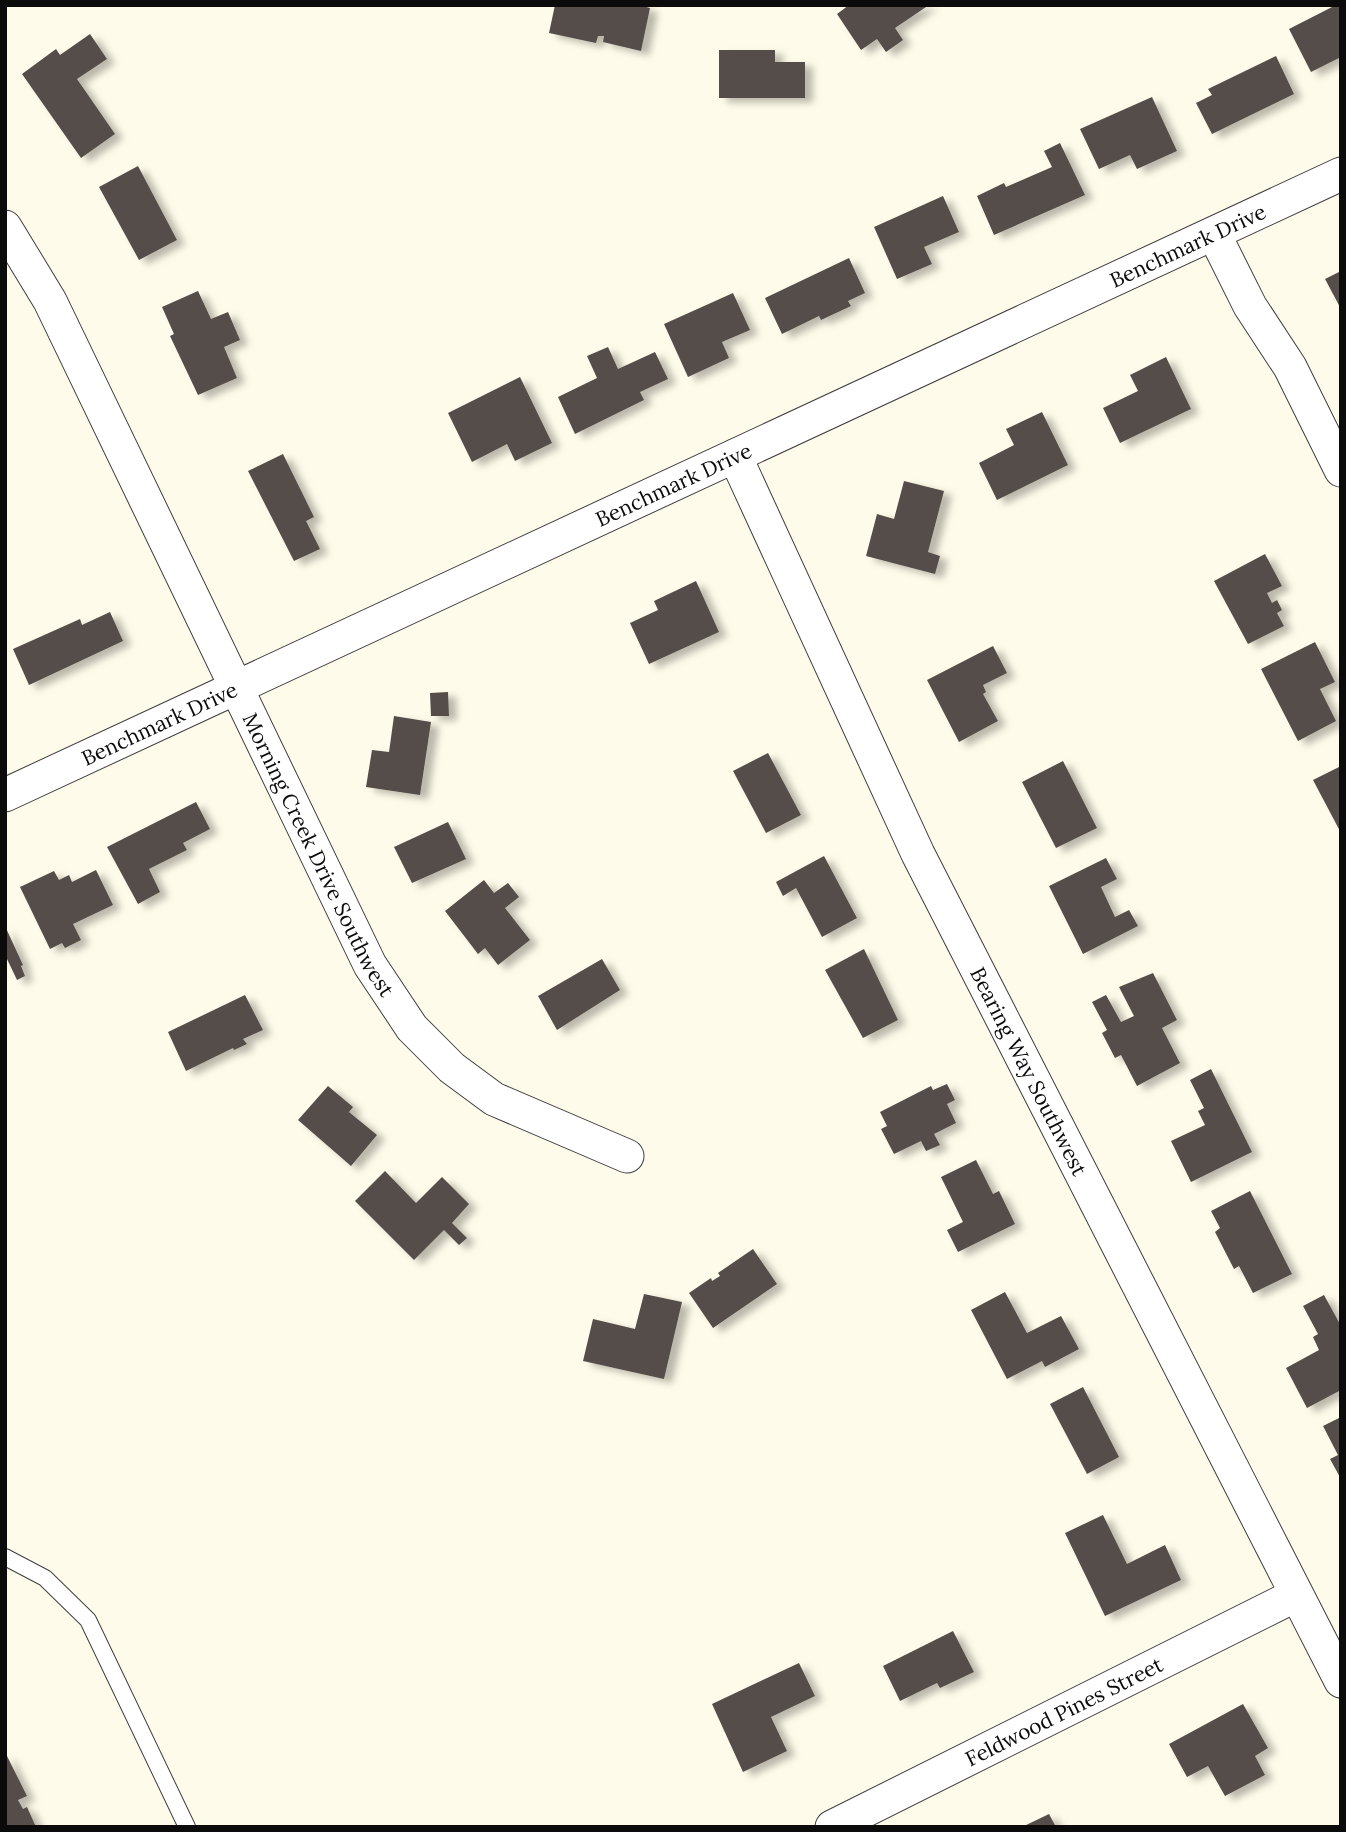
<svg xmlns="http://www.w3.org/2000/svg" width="1346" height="1832" viewBox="0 0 1346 1832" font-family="Lora,serif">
  <defs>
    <filter id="shadow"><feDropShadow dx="8" dy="4.5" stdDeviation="3.5" flood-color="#0004"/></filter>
  </defs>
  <rect width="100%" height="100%" fill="#fffbea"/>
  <g fill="#544d48" filter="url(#shadow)">
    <path d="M555,5h84l11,3 -9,43 -38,-9 1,-6h-6l-2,7 -47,-10z"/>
    <path d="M849,5h80l-34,23 8,12 -17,12 -9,-13 -16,11 -24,-36z"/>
    <path d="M1336,5h5v52l-30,15 -22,-43z"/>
    <path d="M90,34l17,25 -30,20 38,55 -34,24 -59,-84 34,-25 4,6z"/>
    <path d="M719,50h56v12h30v36h-86z"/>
    <path d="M1276,56l18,38 -82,40 -16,-31 16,-8 -4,-6z"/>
    <path d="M1152,97l25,54 -40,18 -7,-14 -31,14 -19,-40z"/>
    <path d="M1060,143l25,52 -91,40 -17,-39 27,-13 2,4 46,-20 -8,-16z"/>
    <path d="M138,166l39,74 -38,20 -40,-73z"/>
    <path d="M943,196l16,36 -35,15 8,17 -35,15 -23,-52z"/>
    <path d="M849,258l16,35 -17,8 3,5 -30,14 -2,-4 -37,18 -17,-36z"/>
    <path d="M1341,271v38l-16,-30z"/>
    <path d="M198,291l13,28 17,-7 12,28 -16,7 13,31 -39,17 -28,-59 4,-2 -12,-27z"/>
    <path d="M733,293l17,37 -28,12 7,16 -41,19 -24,-53z"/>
    <path d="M608,347l10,22 37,-17 13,27 -28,13 4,8 -69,34 -17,-37 39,-19 -10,-22z"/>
    <path d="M1166,357l25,52 -71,34 -17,-35 35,-17 -8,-16z"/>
    <path d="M520,377l32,66 -37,18 -8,-17 -35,18 -24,-49z"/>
    <path d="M1042,412l26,53 -71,35 -18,-37 35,-18 -8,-16z"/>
    <path d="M283,454l31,63 -8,4 14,28 -26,12 -46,-90z"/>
    <path d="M904,481l40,10 -16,61 12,4 -5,18 -69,-18 11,-42 17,5z"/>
    <path d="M1265,554l17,32 -15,7 5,10 5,-3 5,10 -5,3 7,13 -36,18 -34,-63z"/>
    <path d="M696,581l23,51 -70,32 -19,-41 28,-13 -4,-9z"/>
    <path d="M110,612l13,29 -94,44 -16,-36 67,-30 2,6z"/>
    <path d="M1315,642l20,40 -15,7 16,32 -38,20 -37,-72z"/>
    <path d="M993,646l14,27 -24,12 3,7 -3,2 15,27 -39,21 -32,-62z"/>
    <path d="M448,692l1,24h-18l-1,-23z"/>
    <path d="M394,716l37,6 -11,73 -54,-8 6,-37 17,2z"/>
    <path d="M768,753l33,62 -35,18 -33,-62z"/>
    <path d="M1063,761l34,67 -41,20 -34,-66z"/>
    <path d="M1341,766v67l-28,-53z"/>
    <path d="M196,802l14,27 -27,14 4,7 -38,19 11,23 -22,12 -31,-57z"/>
    <path d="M448,822l18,37 -54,24 -18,-36z"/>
    <path d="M824,856l33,62 -35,19 -26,-49 -13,8 -7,-14z"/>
    <path d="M1106,858l11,21 -16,8 14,30 14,-7 9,16 -55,28 -34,-68z"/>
    <path d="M96,870l17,35 -40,19 8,16 -16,8 -3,-5 -12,6 -30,-62 34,-16 5,9 10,-5 3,7z"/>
    <path d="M484,880l10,13 14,-10 11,14 -14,11 25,32 -32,25 -13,-17 -7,6 -33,-43z"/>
    <path d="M5,926l18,39 -2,1 4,10 -8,4 -10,-21 -2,1z"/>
    <path d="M864,949l34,71 -35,18 -38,-68z"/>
    <path d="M602,959l18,31 -63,40 -19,-34z"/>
    <path d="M1153,973l24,47 -15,8 18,35 -43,23 -16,-31 -6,3 -13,-25 5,-3 -15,-28 14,-7 15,27 13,-6 -15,-29z"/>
    <path d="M245,995l18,35 -20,9 4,5 -13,6 -1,-2 -47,23 -18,-39z"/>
    <path d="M1211,1069l41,83 -61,30 -20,-41 34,-16 -7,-14 6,-3 -14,-28z"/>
    <path d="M947,1084l8,16 -8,4 9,19 -22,11 6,11 -14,6 -5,-10 -27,13 -13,-25 6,-3 -7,-14 51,-26 2,4z"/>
    <path d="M328,1086l25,21 -4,5 28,23 -26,31 -53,-46z"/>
    <path d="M976,1160l17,34 6,-3 16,33 -57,28 -11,-22 16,-8 -22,-45z"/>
    <path d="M385,1171l31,32 26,-26 27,27 -17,19 15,15 -8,7 -15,-15 -30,30 -59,-59z"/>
    <path d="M1250,1191l42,83 -39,19 -14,-27 -5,3 -19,-37 5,-4 -9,-17z"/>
    <path d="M753,1249l24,35 -64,44 -24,-35 22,-15 1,3 8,-5 -2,-3z"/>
    <path d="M1005,1292l22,41 34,-17 18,33 -34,18 -3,-6 -35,18 -36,-69z"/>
    <path d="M644,1294l38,8 -18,77 -81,-18 10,-42 42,10z"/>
    <path d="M1324,1295l17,31v64l-34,18 -21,-40 33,-18 -6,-13 5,-3 -15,-28z"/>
    <path d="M1083,1387l36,70 -32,17 -37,-70z"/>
    <path d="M1341,1417v62l-11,-20 8,-4 -15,-29z"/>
    <path d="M1103,1515l24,49 38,-19 16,35 -76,36 -40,-83z"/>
    <path d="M953,1631l21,41 -34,16 -3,-5 -37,18 -17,-35z"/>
    <path d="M799,1663l16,33 -44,21 16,34 -44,21 -31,-68z"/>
    <path d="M1243,1704l25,44 -13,8 10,19 -40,21 -17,-30 -21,11 -18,-33z"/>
    <path d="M5,1752l22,44 -9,4 5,9 4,-2 9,20h-31z"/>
    <path d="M1049,1814l7,13h-34z"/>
  </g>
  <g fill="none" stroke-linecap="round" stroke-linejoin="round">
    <defs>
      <path id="lane" d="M5,1557l40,21 43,42 99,207"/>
      <g id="street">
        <path id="s1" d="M5,227l45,74 320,664 42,63 40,40 42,31 133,57"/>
        <path d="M1214,234l36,72 40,61 51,103"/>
        <path id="s2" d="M735,456l183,398 423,827"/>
        <path id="s3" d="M5,795l1336,-621"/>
        <path id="s4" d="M832,1827l464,-232"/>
      </g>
    </defs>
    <use href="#lane" stroke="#3e3e3e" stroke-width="18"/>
    <use href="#street" stroke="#3e3e3e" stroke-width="35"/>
    <use href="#lane" stroke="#fff" stroke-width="16"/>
    <use href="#street" stroke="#fff" stroke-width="33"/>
  </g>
  <g text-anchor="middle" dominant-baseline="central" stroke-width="7" stroke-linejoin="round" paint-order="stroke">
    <g font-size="21" fill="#0b0b0b" stroke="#fff">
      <text stroke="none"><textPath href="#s3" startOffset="1304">Benchmark Drive</textPath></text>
      <text stroke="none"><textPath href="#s3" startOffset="737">Benchmark Drive</textPath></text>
      <text stroke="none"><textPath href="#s3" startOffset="170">Benchmark Drive</textPath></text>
      <text stroke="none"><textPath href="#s1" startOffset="702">Morning Creek Drive Southwest</textPath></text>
      <text stroke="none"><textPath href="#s2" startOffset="682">Bearing Way Southwest</textPath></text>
      <text stroke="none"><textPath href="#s4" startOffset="259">Feldwood Pines Street</textPath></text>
    </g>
  </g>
  <rect width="1346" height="1832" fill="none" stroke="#0b0b0b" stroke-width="14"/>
</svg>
